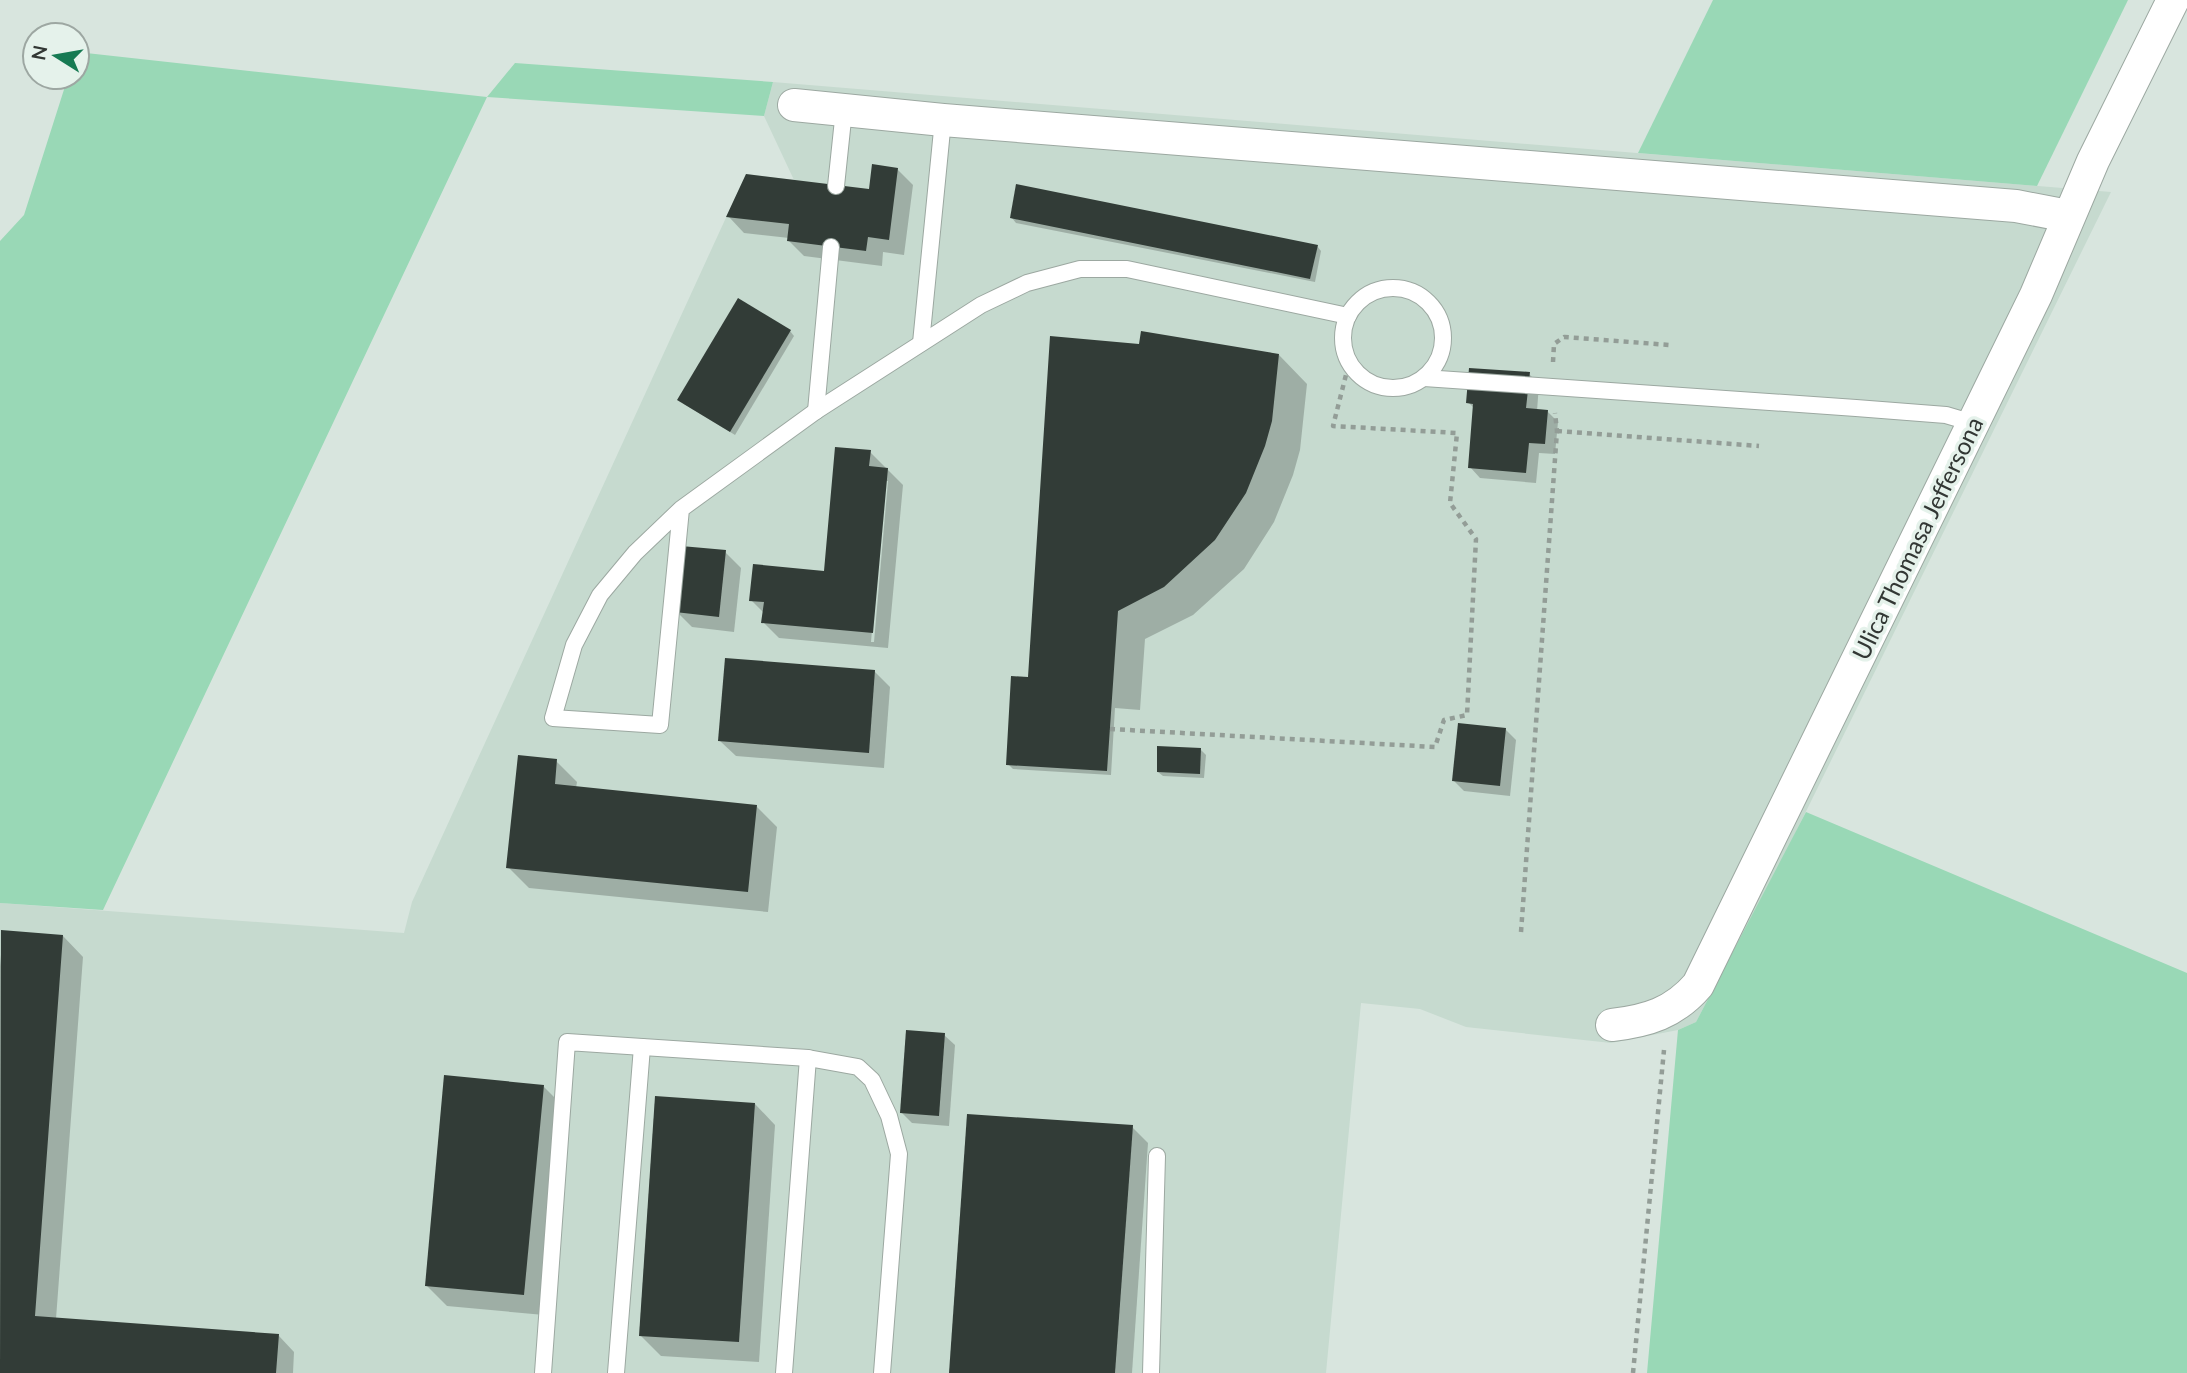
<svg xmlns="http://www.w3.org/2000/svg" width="2187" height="1373" viewBox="0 0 2187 1373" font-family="Lato,sans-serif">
  <rect width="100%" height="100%" fill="#d8e5de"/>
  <path fill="#c6dacf" d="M773,82l1338,110 -323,656 -92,174 -18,8 -67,13 -145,-16 -46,-18 -59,-6 -35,370h-1326v-470l404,30 8,-31 334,-728 48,6 -30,-64z"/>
  <g fill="#99d8b6">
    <path d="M1713,0h415l-91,186 -399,-33z"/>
    <path d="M77,52l410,45 28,-34 258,19 -9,34 -277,-19 -384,813 -103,-7v-662l24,-26 44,-138h9z"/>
    <path d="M1806,812l381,161v400h-540l31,-343 18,-8z"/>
  </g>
  <g fill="#0003" fill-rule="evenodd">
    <path d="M897,169l16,16 -9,70 -21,-3 -1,14 -78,-10 -16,-16 1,-2 -45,-5 -15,-16 141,-26z"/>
    <path d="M1012,218l305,28 4,5 -6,31 -299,-59z"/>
    <path d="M790,331l4,5 -59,99 -51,-31z"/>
    <path d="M1279,355l28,29 -7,66 -7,25 -19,47 -30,47 -51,46 -48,24 -5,71 -25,-2 -4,67 -98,-6 -5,-5 22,-85z"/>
    <path d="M1529,374l10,10 -2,27h10l11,11 -3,32 -16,-1 -3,30 -56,-5 -10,-11 5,-58 -7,-7z"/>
    <path d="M870,452l33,33 -15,163 -109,-10 -16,-16 1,-9 -13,-13 74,-27zM885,481h3l-14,161h-3z"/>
    <path d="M725,552l16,16 -7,64 -42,-5 -15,-15z"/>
    <path d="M874,671l16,16 -6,81 -148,-12 -16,-15z"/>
    <path d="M1505,729l11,11 -6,56 -46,-5 -10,-10z"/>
    <path d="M1201,750l5,5 -2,23 -41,-2 -5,-4z"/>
    <path d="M556,761l21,21 -1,6 180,18 21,21 -9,85 -239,-24 -21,-21z"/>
    <path d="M3,932l60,4 20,21 -27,362 223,17 15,16 -1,21h-293v-407z"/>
    <path d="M944,1035l11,10 -6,81 -37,-3 -10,-10z"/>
    <path d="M543,1086l21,21 -20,208 -97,-9 -21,-21z"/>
    <path d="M755,1104l20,21 -16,237 -98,-6 -21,-21z"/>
    <path d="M1132,1127l16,16 -16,230h-182z"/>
  </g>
  <g fill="#323c37">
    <path d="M872,164l26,4 -9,72 -21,-3 -2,14 -79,-10 2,-17 -63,-7 20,-43 123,15z"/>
    <path d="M1016,184l302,61 -8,34 -300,-61z"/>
    <path d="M738,298l53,32 -61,102 -53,-32z"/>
    <path d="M1141,331l138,23 -7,67 -7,25 -19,47 -31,47 -51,47 -46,24 -11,160 -101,-6 5,-89 17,1 22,-341 89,8z"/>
    <path d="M1469,368l61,4 -4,36 22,2 -3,34 -16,-1 -3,30 -58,-5 5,-64 -7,-1z"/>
    <path d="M835,447l36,3 -2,16 19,2 -15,165 -112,-10 3,-21 -15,-1 4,-37 71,7z"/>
    <path d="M681,546l45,4 -7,67 -44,-5z"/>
    <path d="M725,658l150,12 -6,83 -151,-12z"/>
    <path d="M1458,723l48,5 -6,58 -48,-5z"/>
    <path d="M1157,746l44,2 -1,26 -43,-2z"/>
    <path d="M518,755l39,4 -2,25 202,21 -9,87 -242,-24z"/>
    <path d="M1,930l62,5 -28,381 244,18 -3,39h-276z"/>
    <path d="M906,1030l39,3 -6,83 -39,-3z"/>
    <path d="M444,1075l100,10 -20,210 -99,-9z"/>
    <path d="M655,1096l100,7 -16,239 -100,-6z"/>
    <path d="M967,1114l166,11 -18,248h-166z"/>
  </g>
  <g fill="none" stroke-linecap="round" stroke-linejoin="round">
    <defs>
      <g id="service">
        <path d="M836,186l8,-76"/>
        <circle cx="1393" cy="338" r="50"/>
        <path d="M921,343l22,-223"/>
        <path d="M1424,378l432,30 90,7 27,8"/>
        <path d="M816,411l15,-164"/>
        <path d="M681,509l-21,216 -107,-7 21,-73 26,-50 35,-42 46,-44 135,-98 165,-106 46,-22 53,-14h47l221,47"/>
        <path d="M543,1373l24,-331 241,16 50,9 14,13 17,36 10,38 -17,219"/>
        <path d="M616,1373l26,-326"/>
        <path d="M784,1373l24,-315"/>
        <path d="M1151,1373l6,-217"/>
      </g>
      <g id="minor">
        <path d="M794,105l149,15 1073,86 52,10"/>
        <path d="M1612,1025c35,-4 62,-12 86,-40l338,-690 57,-134 80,-161"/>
      </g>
    </defs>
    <use href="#service" stroke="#9ca8a1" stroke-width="18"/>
    <use href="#minor" stroke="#9ca8a1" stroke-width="34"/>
    <g stroke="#939d97" stroke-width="4.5" stroke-dasharray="5 5" stroke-linecap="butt">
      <path d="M1553,362l1,-18 10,-7 106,8"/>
      <path d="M1557,431l202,15"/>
      <path d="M1110,729l325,18 9,-27 23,-5 9,-176 -26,-36 7,-70 -124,-7 16,-63"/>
      <path d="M1521,932l36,-501 -2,-18"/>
      <path d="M1633,1373l31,-323"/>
    </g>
    <use href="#service" stroke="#fff" stroke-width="16"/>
    <use href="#minor" stroke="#fff" stroke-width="32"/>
  </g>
  <g text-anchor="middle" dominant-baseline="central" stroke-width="7" stroke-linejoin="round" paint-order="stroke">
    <g font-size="24" fill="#323734" stroke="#e5f2eb">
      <text transform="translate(1917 538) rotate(-64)">Ulica Thomasa Jeffersona</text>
    </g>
  </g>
  <g transform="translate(56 56) rotate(281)"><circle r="33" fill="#e5f2eb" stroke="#9da7a2" stroke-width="2"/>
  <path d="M0-5L12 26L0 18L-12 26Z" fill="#167a53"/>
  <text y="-10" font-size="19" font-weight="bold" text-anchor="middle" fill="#323734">N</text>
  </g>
</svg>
